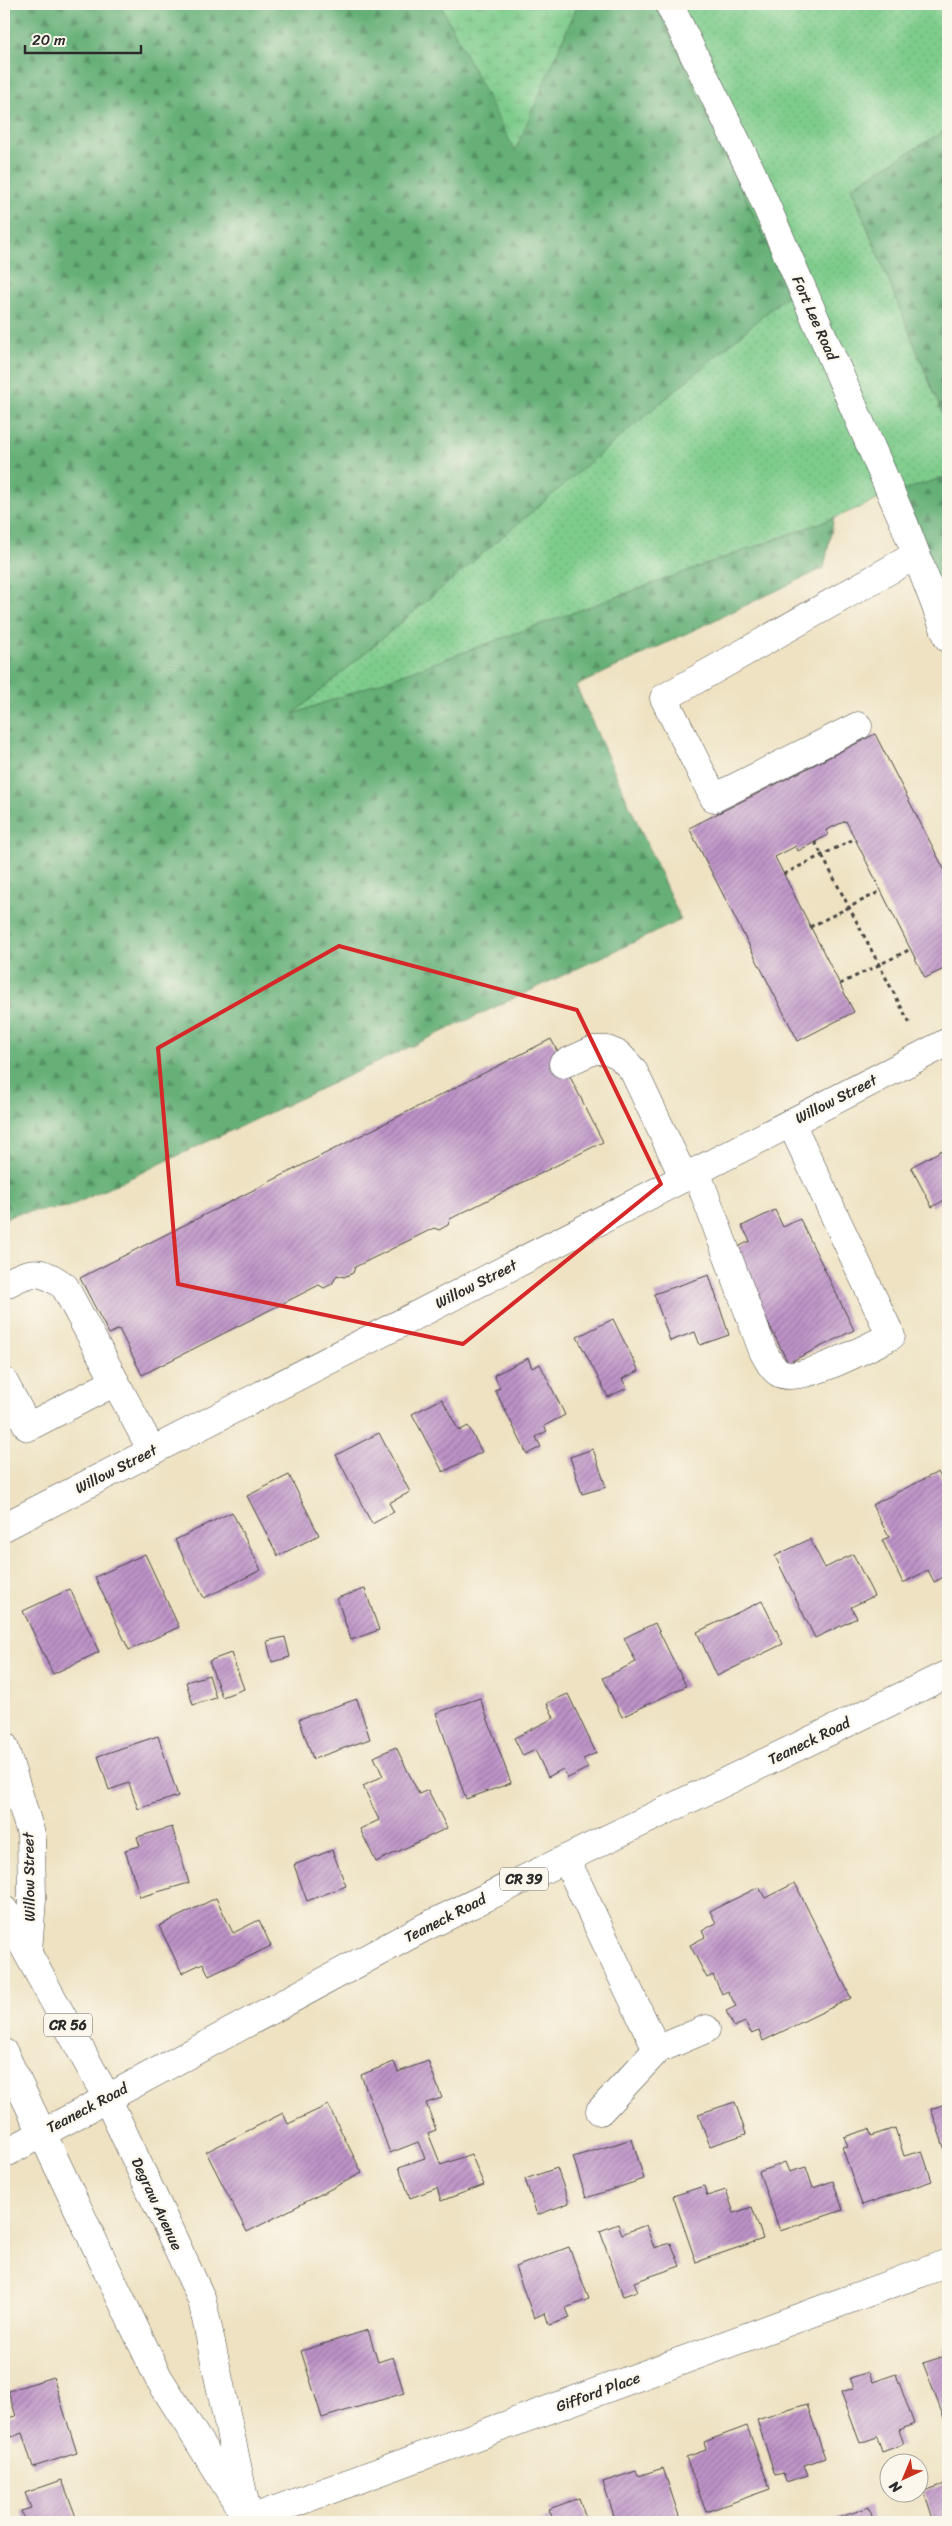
<svg xmlns="http://www.w3.org/2000/svg" width="952" height="2526" viewBox="0 0 952 2526" font-family="Sriracha,sans-serif">
  <defs>
    <pattern id="grass-dots" width="8" height="8" patternUnits="userSpaceOnUse" patternTransform="scale(1.25)"><rect width="8" height="8" fill="#7ecc8c"/><path d="M2 2h.1M6 6h.1" fill="none" stroke="#6daf79" stroke-width="1.8" stroke-linecap="round"/></pattern>
    <pattern id="forest-firs" width="22" height="20" patternUnits="userSpaceOnUse" patternTransform="scale(1.25)"><rect width="22" height="20" fill="#66b078"/><path d="M5 1l3.5 6h-7zM16 11l3.5 6h-7z" fill="#548f63"/></pattern>
    <pattern id="wetland-marsh" width="20" height="14" patternUnits="userSpaceOnUse" patternTransform="scale(1.25)"><rect width="20" height="14" fill="#7ecc8c"/><path d="M1 5h8M5 5V1M11 12h8M15 12V8" fill="none" stroke="#6daf79"/></pattern>
    <pattern id="building-hatch" width="6" height="6" patternUnits="userSpaceOnUse" patternTransform="scale(1.25)"><rect width="6" height="6" fill="#bd93c7"/><path d="M-1 1l2-2M0 6l6-6M5 7l2-2" fill="none" stroke="#9a78a2"/></pattern>
  </defs>
  <rect width="100%" height="100%" fill="#fbf7ec"/>
  <filter id="ink" filterUnits="userSpaceOnUse"><feTurbulence type="fractalNoise" baseFrequency=".02" numOctaves="2"/><feDisplacementMap in="SourceGraphic" scale="10" xChannelSelector="R" yChannelSelector="G"/><feConvolveMatrix kernelMatrix="1 2 1 2 8 2 1 2 1" color-interpolation-filters="sRGB"/></filter>
  <filter id="wash" filterUnits="userSpaceOnUse"><feTurbulence type="fractalNoise" baseFrequency=".0096" numOctaves="4" result="noise"/><feDisplacementMap in="SourceGraphic" scale="20" xChannelSelector="R" yChannelSelector="G"/><feGaussianBlur stdDeviation="1.12" result="paint"/><feColorMatrix in="noise" values="0 0 0 0 0 0 0 0 0 0 0 0 0 0 0 0 0 1.4 0 .05"/><feComposite in="paint" operator="in"/></filter>
  <g filter="url(#wash)">
    <rect width="100%" height="100%" fill="#eee2c2"/>
    <path fill="url(#grass-dots)" stroke="#547c5c" d="M656,4h292v125l-97,58 97,241v48l-56,18 -58,24 -543,197 499,-422z"/>
    <g fill="url(#forest-firs)" stroke="#486e52">
      <path d="M4,4h436l75,146 63,-146h78l134,289 -497,421 541,-196 -10,50 -248,118 105,234 -613,287 -50,6 -14,6z"/>
      <path d="M948,129v299l-97,-241z"/>
      <path d="M948,476v162l-57,-144z"/>
    </g>
    <path fill="url(#wetland-marsh)" stroke="#547c5c" d="M440,4h138l-63,147z"/>
    <g id="blocks">
      <g fill="url(#building-hatch)">
        <path d="M875,734l73,143v90l-23,11 -79,-157 -20,9 2,5 -30,16 -2,-5 -21,11 79,155 -56,29 -109,-213z"/>
        <path d="M551,1039l52,103 -153,77 -2,6 -9,5 -5,-2 -79,39 -2,6 -9,4 -7,-2 -5,9 -8,4 -5,-3 -177,90 -23,-46 -10,5 -29,-56z"/>
        <path d="M948,1147v51l-16,9 -21,-40z"/>
        <path d="M775,1210l8,17 17,-8 54,111 -66,33 -56,-113 18,-9 -8,-15z"/>
        <path d="M709,1275l20,60 -29,10 -5,-13 -25,9 -16,-47z"/>
        <path d="M613,1319l26,52 -17,8 5,9 -19,9 -31,-60z"/>
        <path d="M528,1358l4,10 8,-4 25,51 -21,11 3,5 -11,6 5,10 -14,7 -32,-64 5,-2 -6,-13z"/>
        <path d="M442,1399l17,32 9,-5 14,26 -39,20 -31,-58z"/>
        <path d="M379,1433l31,59 -21,11 5,9 -22,12 -36,-69z"/>
        <path d="M593,1449l13,38 -24,7 -12,-37z"/>
        <path d="M938,1472l10,20v83l-14,7 -6,-12 -25,13 -21,-43 7,-3 -17,-32z"/>
        <path d="M289,1475l30,60 -41,21 -31,-60z"/>
        <path d="M232,1512l29,58 -57,28 -29,-58z"/>
        <path d="M810,1539l15,29 28,-14 21,42 -23,11 6,11 -42,20 -40,-82z"/>
        <path d="M145,1554l34,73 -50,23 -34,-73z"/>
        <path d="M70,1589l29,63 -46,22 -30,-63z"/>
        <path d="M365,1589l14,41 -28,10 -14,-42z"/>
        <path d="M762,1601l21,43 -66,32 -20,-44z"/>
        <path d="M655,1623l31,63 -64,31 -19,-39 33,-16 -12,-24z"/>
        <path d="M285,1637l5,20 -18,5 -5,-21z"/>
        <path d="M231,1653l13,36 -22,8 -13,-36z"/>
        <path d="M209,1675l7,23 -23,7 -7,-23z"/>
        <path d="M568,1694l28,59 -13,6 5,9 -20,10 -5,-9 -15,8 -13,-27 -12,6 -9,-18 40,-20 -7,-15z"/>
        <path d="M480,1698l31,85 -45,16 -30,-86z"/>
        <path d="M357,1699l13,40 -57,20 -14,-40z"/>
        <path d="M158,1736l20,60 -40,13 -9,-26 -20,7 -11,-34z"/>
        <path d="M396,1747l23,47 9,-4 19,38 -71,34 -16,-33 19,-9 -16,-34 20,-10 -9,-19z"/>
        <path d="M172,1827l17,56 -49,14 -15,-47 15,-4 -3,-9z"/>
        <path d="M332,1850l14,36 -39,15 -13,-36z"/>
        <path d="M795,1883l56,115 -88,43 -4,-11 -8,3 -6,-11 -11,5 -8,-16 10,-5 -8,-15 -6,3 -9,-19 -6,3 -17,-33 15,-8 -3,-6 14,-8 -6,-12 49,-24 6,11z"/>
        <path d="M216,1898l17,35 26,-13 12,26 -62,30 -6,-13 -21,10 -23,-47z"/>
        <path d="M428,2061l14,37 -16,5 10,27 -8,3 13,32 30,-11 13,31 -43,16 -4,-13 -27,10 -11,-31 26,-9 -7,-16 -28,11 -29,-78 33,-13 4,10z"/>
        <path d="M735,2102l11,32 -36,12 -12,-32z"/>
        <path d="M948,2103v56l-17,-50z"/>
        <path d="M328,2105l34,68 -115,59 -41,-80 77,-39 5,11z"/>
        <path d="M895,2128l9,28 18,-5 10,30 -70,24 -20,-58 6,-1 -4,-9 25,-8 2,7z"/>
        <path d="M632,2139l12,40 -58,19 -13,-41z"/>
        <path d="M785,2162l4,10 17,-5 7,21 20,-7 10,29 -63,21 -21,-59z"/>
        <path d="M557,2168l12,35 -32,12 -12,-36z"/>
        <path d="M704,2186l3,10 19,-6 8,23 18,-6 11,32 -67,23 -23,-66z"/>
        <path d="M618,2224l4,10 24,-9 8,23 17,-5 9,23 -46,16 4,9 -15,5 -23,-65z"/>
        <path d="M569,2247l20,52 -23,9 4,10 -21,7 -4,-12 -11,5 -19,-51z"/>
        <path d="M368,2330l10,32 15,-5 11,36 -82,25 -21,-67z"/>
        <path d="M948,2349v80l-25,-66 22,-7 -2,-6z"/>
        <path d="M869,2372l4,10 23,-8 18,50 -15,6 5,14 -22,8 -5,-15 -17,6 -19,-51 13,-4 -4,-10z"/>
        <path d="M53,2377l24,76 -44,14 -11,-34 -10,4 -5,-19 9,-2 -8,-25z"/>
        <path d="M807,2404l18,54 -21,7 4,10 -22,7 -3,-9 -8,2 -18,-55z"/>
        <path d="M747,2426l23,63 -64,23 -20,-55 20,-7 -2,-8z"/>
        <path d="M663,2468l18,54h-65l-13,-40 33,-11 2,5z"/>
        <path d="M62,2480l16,42h-53l-4,-11 10,-3 -6,-15z"/>
        <path d="M948,2483v39h-14l-10,-31z"/>
        <path d="M579,2498l8,24h-47l12,-5 -3,-8z"/>
        <path d="M869,2507l5,15h-41l-1,-2z"/>
      </g>
    </g>
  </g>
  <g filter="url(#ink)">
    <use href="#blocks" fill-opacity="0" stroke="#484642" stroke-width="1"/>
    <g fill="none" stroke-linecap="round" stroke-linejoin="round">
      <defs>
        <g id="minor">
          <path d="M669,4l83,169 152,350 44,115"/>
          <path d="M858,726l-144,72 -50,-100 252,-143"/>
          <path d="M563,1064l31,-14h13l12,5 14,15 51,108"/>
          <path d="M696,1171l67,180c4,7 8,17 16,22 22,12 90,-27 112,-37l-100,-213"/>
          <path d="M4,1285c26,-14 36,-18 61,2l87,164"/>
          <path d="M4,1382l24,45 87,-45"/>
          <path d="M4,1527l944,-485"/>
          <path d="M4,1746l27,88 1,66 -4,51"/>
          <path d="M566,1859l91,191 49,-21"/>
          <path d="M600,2111l57,-61"/>
          <path d="M248,2520l700,-257"/>
        </g>
        <g id="major">
          <path d="M4,1910l103,188 95,202 47,222"/>
          <path d="M4,2053l154,324 80,127"/>
          <path d="M4,2154l421,-227 523,-253"/>
        </g>
      </defs>
      <use href="#minor" stroke="#484642" stroke-width="29"/>
      <use href="#major" stroke="#484642" stroke-width="29"/>
      <g stroke="#484642" stroke-width="3" stroke-dasharray="4 4" stroke-linecap="butt">
        <path d="M815,842l95,182"/>
        <path d="M784,874l70,-35"/>
        <path d="M810,927l71,-36"/>
        <path d="M840,984l71,-35"/>
      </g>
      <use href="#minor" stroke="#fff" stroke-width="28"/>
      <use href="#major" stroke="#fff" stroke-width="28"/>
    </g>
  </g>
  <path fill="none" stroke="#d62828" stroke-width="4" stroke-linejoin="round" d="M339,946l238,64 84,174 -198,160 -285,-60 -20,-236z"/>
  <g text-anchor="middle" dominant-baseline="central" stroke-width="4.5" stroke-linejoin="round" paint-order="stroke">
    <g fill="#fbf7ec" stroke="#696865" stroke-width="1">
      <rect x="500" y="1867.5" width="48" height="23" rx="4"/>
      <rect x="44" y="2013.5" width="48" height="23" rx="4"/>
    </g>
    <g font-size="14" font-weight="bold" fill="#2b2b2b">
      <text x="524" y="1879">CR 39</text>
      <text x="68" y="2025">CR 56</text>
    </g>
    <g font-size="15" fill="#2b2b2b" stroke="#fbf7ec">
      <text transform="translate(815 318) rotate(66)">Fort Lee Road</text>
      <text transform="translate(836 1099) rotate(-27)">Willow Street</text>
      <text transform="translate(476 1284) rotate(-27)">Willow Street</text>
      <text transform="translate(116 1469) rotate(-27)">Willow Street</text>
      <text transform="translate(809 1741) rotate(-26)">Teaneck Road</text>
      <text transform="translate(29 1877) rotate(-91)">Willow Street</text>
      <text transform="translate(445 1918) rotate(-27)">Teaneck Road</text>
      <text transform="translate(87 2108) rotate(-28)">Teaneck Road</text>
      <text transform="translate(157 2204) rotate(65)">Degraw Avenue</text>
      <text transform="translate(598 2392) rotate(-20)">Gifford Place</text>
    </g>
  </g>
  <rect width="952" height="2526" fill="none" stroke="#fbf7ec" stroke-width="20"/>
  <g transform="translate(904 2478) rotate(224)"><circle r="24" fill="#fbf7ec" stroke="#a8a59f"/>
  <path d="M0-4L9 19L0 12L-9 19Z" fill="#c8321e"/>
  <text y="-8" font-size="14" font-weight="bold" text-anchor="middle" fill="#2b2b2b">N</text>
  </g>
  <path d="M25 45v8h116v-8" fill="none" stroke="#2b2b2b" stroke-width="2.5"/>
  <text x="32" y="45" font-size="15" fill="#2b2b2b" stroke="#fbf7ec" stroke-width="4" paint-order="stroke">20 m</text>
</svg>
